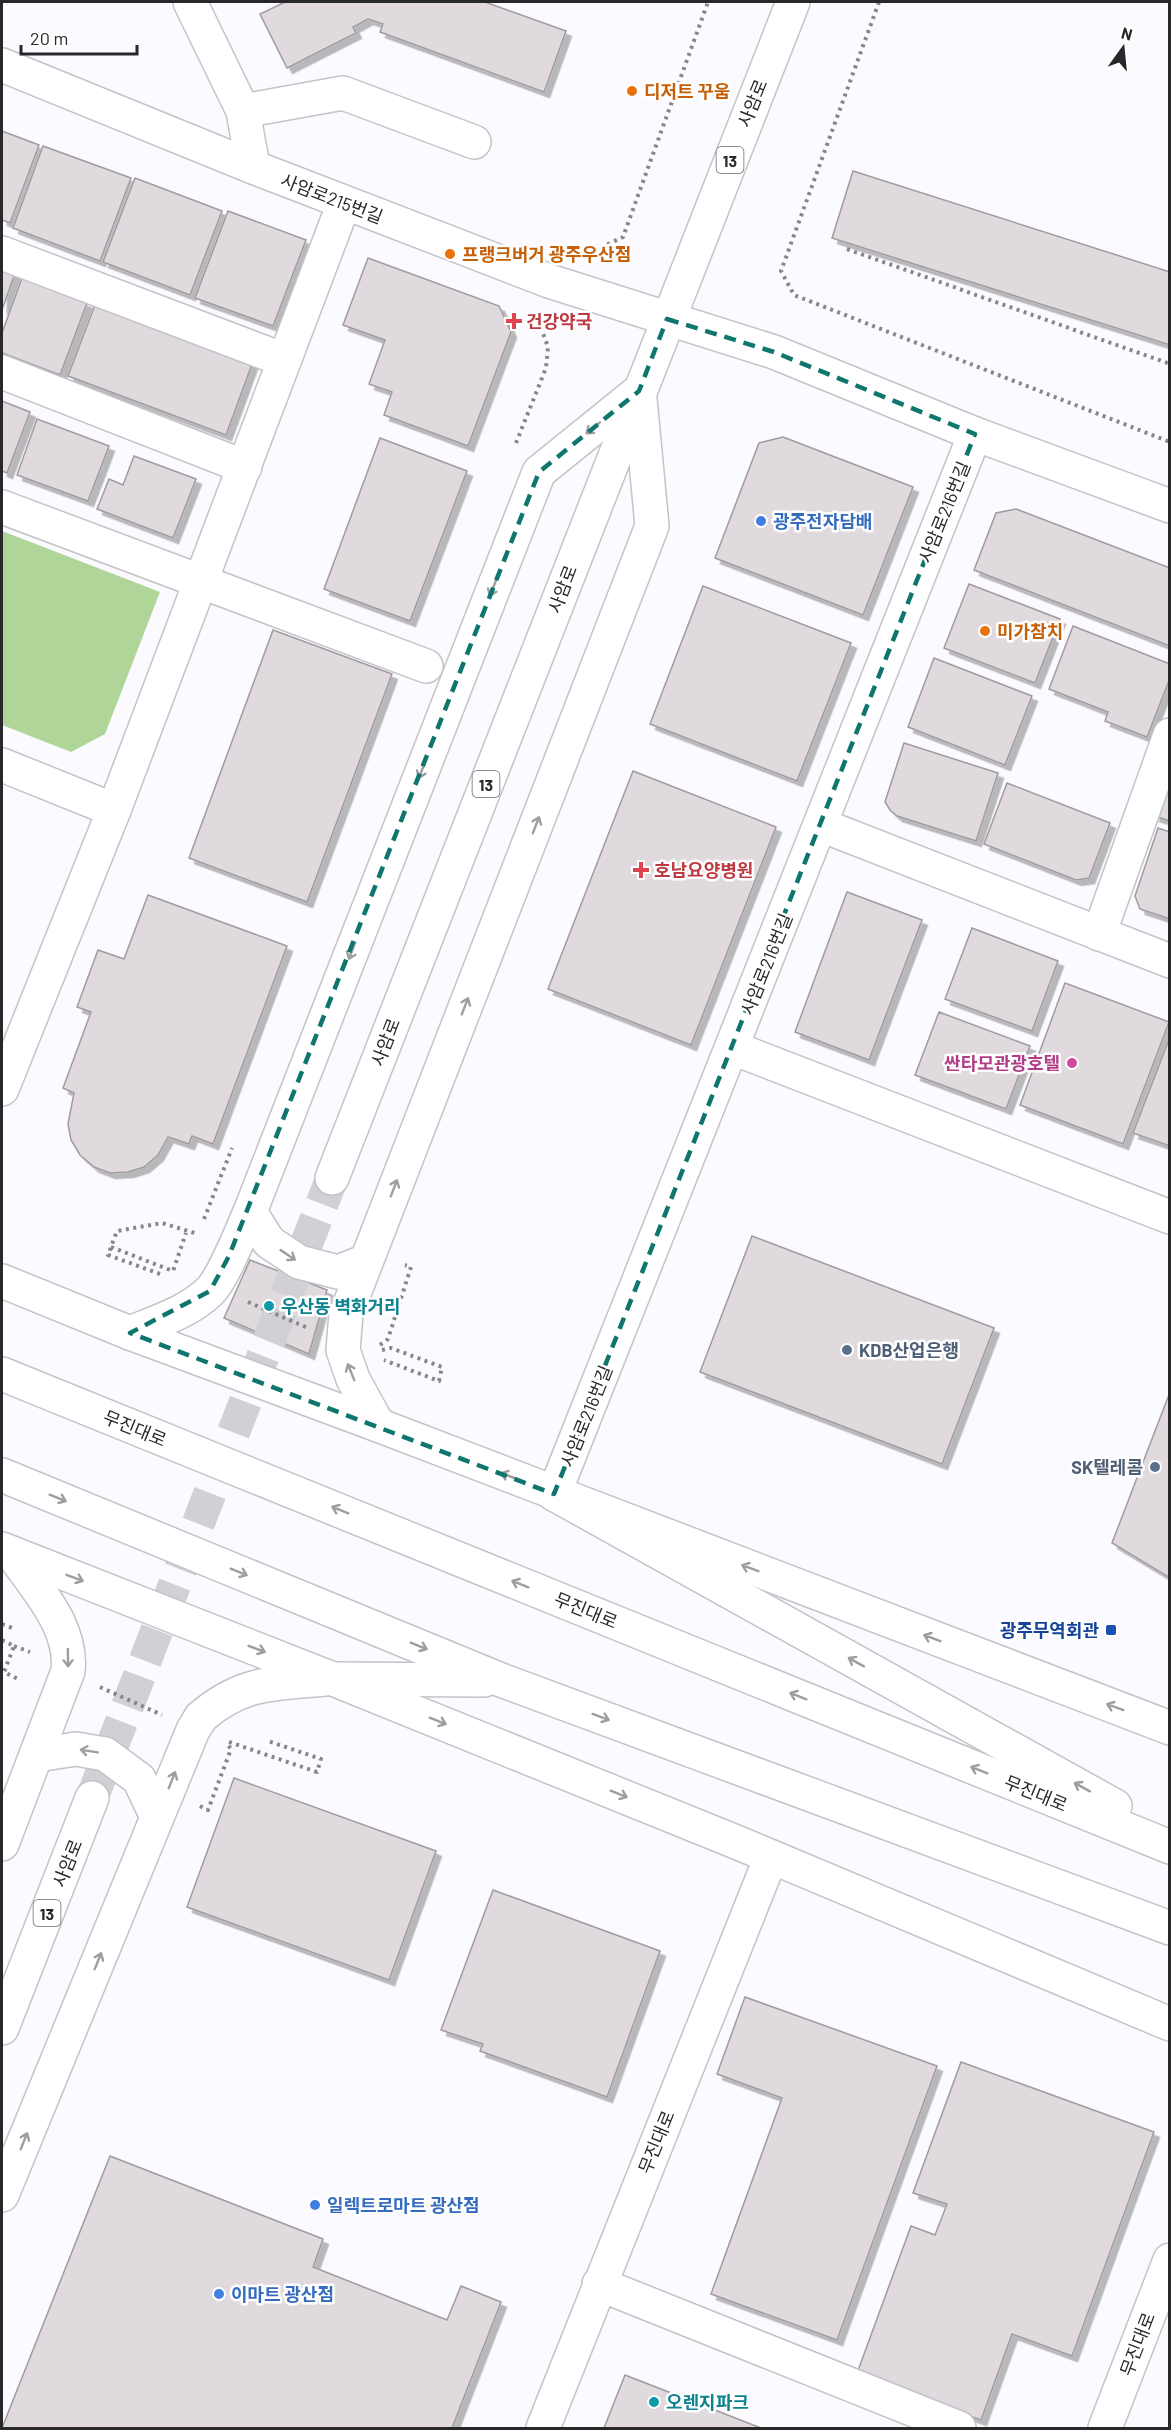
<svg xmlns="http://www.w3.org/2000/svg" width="1171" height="2430" viewBox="0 0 1171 2430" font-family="Barlow,'Noto Sans KR',sans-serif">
  <defs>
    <filter id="shadow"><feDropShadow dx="5.5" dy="5.5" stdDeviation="0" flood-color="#0004"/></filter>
  </defs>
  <rect width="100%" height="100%" fill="#fbfafe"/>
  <path fill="#b0d599" d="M2,531l158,61 -55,142 -34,18 -69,-27z"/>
  <g fill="#e0dade" stroke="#a19ba0" stroke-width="1.5" filter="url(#shadow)">
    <path d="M285,2h200l81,29 -22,61 -164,-60 3,-8 -15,-5 -15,8 3,6 -69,35 -27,-54z"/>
    <path d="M2,131l37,14 -29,78 -8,-3z"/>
    <path d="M43,146l88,32 -31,83 -87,-33z"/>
    <path d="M853,171l317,101v73l-338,-107z"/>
    <path d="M135,178l87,33 -32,84 -87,-33z"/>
    <path d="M228,211l78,29 -33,86 -78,-28z"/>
    <path d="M368,258l131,48 12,26 -43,114 -84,-31 8,-23 -23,-8 16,-44 -42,-15z"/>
    <path d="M2,265l14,5 -14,40z"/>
    <path d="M22,278l65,25 -27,72 -58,-22v-20z"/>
    <path d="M95,305l157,59 -26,71 -158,-59z"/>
    <path d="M2,401l28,11 -23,61 -5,-2z"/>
    <path d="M37,419l72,27 -21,55 -71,-26z"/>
    <path d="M783,437l130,50 -50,128 -148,-57 44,-115z"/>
    <path d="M380,438l87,33 -57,150 -86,-32z"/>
    <path d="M134,456l62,23 -23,59 -76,-29 12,-30 14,6z"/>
    <path d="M1016,509l154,59v78l-196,-76 22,-57z"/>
    <path d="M969,584l91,35 -25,64 -91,-35z"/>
    <path d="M703,586l148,57 -54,138 -147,-57z"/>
    <path d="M1073,626l97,38v14l-23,59 -42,-16 3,-9 -59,-23z"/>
    <path d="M273,630l119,44 -85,228 -118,-44z"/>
    <path d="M934,658l98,38 -27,69 -97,-38z"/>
    <path d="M904,743l94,30 -22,68 -79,-25 -7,-6 -5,-8z"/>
    <path d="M1170,770v51l-16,-5z"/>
    <path d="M633,771l143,56 -85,218 -143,-56z"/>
    <path d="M1007,783l103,40 -21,55 -13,2 -92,-36z"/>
    <path d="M1158,828l12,4v87l-30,-10 -5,-13z"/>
    <path d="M847,892l75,28 -53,140 -74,-28z"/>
    <path d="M148,895l139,51 -74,198 -21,-8 -3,8 -21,-7 -10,18 -14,12 -16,5 -18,1 -16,-6 -14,-12 -9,-15 -3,-16 6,-31 -11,-5 28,-76 -14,-5 21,-57 26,9z"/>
    <path d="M972,928l86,33 -26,70 -87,-32z"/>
    <path d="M1065,983l104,39 -46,122 -103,-39z"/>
    <path d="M939,1012l91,34 -24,63 -91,-34z"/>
    <path d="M1170,1037v109l-37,-13z"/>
    <path d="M752,1236l242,92 -52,136 -242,-92z"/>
    <path d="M250,1260l77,30 -18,64 -85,-36z"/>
    <path d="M1170,1392v186l-58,-35z"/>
    <path d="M234,1778l202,73 -47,129 -202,-73z"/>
    <path d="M493,1890l167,61 -53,146 -127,-46 3,-7 -42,-14z"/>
    <path d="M745,1997l192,69 -100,274 -126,-46 71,-196 -65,-24z"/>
    <path d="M961,2062l193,70 -82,224 -60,-22 -31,86 -125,-44 55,-150 24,9 12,-31 -34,-11z"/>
    <path d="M110,2156l213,83 -10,28 134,53 14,-34 40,16 -49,126h-450z"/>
    <path d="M625,2375l136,53h-157z"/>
  </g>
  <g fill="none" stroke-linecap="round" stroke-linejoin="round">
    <path stroke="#d1d0d4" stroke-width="33" stroke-dasharray="33 16" stroke-linecap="butt" d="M92,1798l240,-620"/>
    <defs>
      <g id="minor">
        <path d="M190,2l53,109 10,56"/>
        <path d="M2,65l251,102 296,114 225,71 201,82 195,72"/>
        <path d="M243,111l100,-18 131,49"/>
        <path d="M2,253l282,107"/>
        <path d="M2,372l243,95"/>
        <path d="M2,507l424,159"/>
        <path d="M2,765l112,45"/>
        <path d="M821,825l349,136"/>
        <path d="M1099,934l71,-199"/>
        <path d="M733,1048l437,169"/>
        <path d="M2,1089l112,-279 230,-607"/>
        <path d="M2,1281l128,52 248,92 792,303"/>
        <path d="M554,1494l421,-1060"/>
        <path d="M2,1549l331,130 408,165 429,180"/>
        <path d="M201,1717c42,-36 72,-33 124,-38"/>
        <path d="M599,2284l360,144"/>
        <path d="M543,2428l228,-571"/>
        <path d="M1105,2428l65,-168"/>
      </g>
      <g id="major">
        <path d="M332,1178l461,-1176"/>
        <path d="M250,1212l19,30 30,20 39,10 28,-11"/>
        <path d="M130,1333c26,-11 59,-21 80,-42 14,-14 31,-59 40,-79l289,-740 99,-80"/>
        <path d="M378,1425l-25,-46 -10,-29 3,-36 306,-788 -12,-127"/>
        <path d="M37,1755l39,-6 29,5 34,25 18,38"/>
        <path d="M2,1844l66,-173c5,-45 -32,-82 -56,-118"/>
        <path d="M2,2028l90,-230"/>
        <path d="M2,2195l191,-465 8,-13"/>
      </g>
      <g id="highway">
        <path d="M2,1374l1168,473"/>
        <path d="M2,1475l499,205 669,248"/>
        <path d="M554,1494l561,312"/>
        <path d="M333,1679l151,1"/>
      </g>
    </defs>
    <use href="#minor" stroke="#c4c3ca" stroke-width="36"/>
    <use href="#major" stroke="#c4c3ca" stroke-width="36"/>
    <use href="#highway" stroke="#c4c3ca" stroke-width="36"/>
    <g stroke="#87878a" stroke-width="4" stroke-dasharray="3 4.5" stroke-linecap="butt">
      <path d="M879,2l-98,269 13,24 376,147"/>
      <path d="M847,249l323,115"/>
      <path d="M587,254l36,-17 85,-235"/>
      <path d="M516,443l30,-75 2,-21 -11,-30"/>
      <path d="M204,1219l28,-71"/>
      <path d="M111,1247l62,24 13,-38"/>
      <path d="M160,1274l-52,-19 9,-24 45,-8 36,11"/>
      <path d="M248,1302l60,26"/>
      <path d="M380,1345l8,-6 23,-72 -6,-2"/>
      <path d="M382,1350l9,-2 51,19 -3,14 -55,-21"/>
      <path d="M2,1624l13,5"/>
      <path d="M2,1640l12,6 -10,26 16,8"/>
      <path d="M14,1646l16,6"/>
      <path d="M100,1687l62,28"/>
      <path d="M229,1742l88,30 4,-13 -53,-18"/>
      <path d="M200,1806l8,4 23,-61 -3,-4"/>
    </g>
    <use href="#minor" stroke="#fff" stroke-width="33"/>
    <use href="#major" stroke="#fff" stroke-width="33"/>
    <use href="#highway" stroke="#fff" stroke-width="33"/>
  </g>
  <defs><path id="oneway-shaft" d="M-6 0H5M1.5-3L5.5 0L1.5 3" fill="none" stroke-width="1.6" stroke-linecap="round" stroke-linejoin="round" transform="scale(1.5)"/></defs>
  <g stroke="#9e9e9f">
    <use href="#oneway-shaft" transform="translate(593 428) rotate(141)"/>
    <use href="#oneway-shaft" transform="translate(493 588) rotate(111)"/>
    <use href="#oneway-shaft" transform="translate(422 770) rotate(111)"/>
    <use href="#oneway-shaft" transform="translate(536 825) rotate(-69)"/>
    <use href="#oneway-shaft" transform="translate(352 951) rotate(111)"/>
    <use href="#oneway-shaft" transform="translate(465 1006) rotate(-69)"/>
    <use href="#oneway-shaft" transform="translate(394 1188) rotate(-69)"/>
    <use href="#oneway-shaft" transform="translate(288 1255) rotate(34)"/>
    <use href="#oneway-shaft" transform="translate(351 1372) rotate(-112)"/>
    <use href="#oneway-shaft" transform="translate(509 1476) rotate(-159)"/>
    <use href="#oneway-shaft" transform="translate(58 1498) rotate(22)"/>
    <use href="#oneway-shaft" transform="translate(340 1510) rotate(-158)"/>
    <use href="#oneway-shaft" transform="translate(750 1568) rotate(-159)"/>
    <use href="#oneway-shaft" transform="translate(239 1572) rotate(22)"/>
    <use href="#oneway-shaft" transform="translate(75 1578) rotate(21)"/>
    <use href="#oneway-shaft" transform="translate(520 1584) rotate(-158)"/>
    <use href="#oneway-shaft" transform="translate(932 1638) rotate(-159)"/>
    <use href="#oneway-shaft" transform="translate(419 1646) rotate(22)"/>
    <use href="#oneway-shaft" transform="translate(257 1649) rotate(21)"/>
    <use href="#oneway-shaft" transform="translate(68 1658) rotate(89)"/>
    <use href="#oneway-shaft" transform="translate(856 1662) rotate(-151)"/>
    <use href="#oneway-shaft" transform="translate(798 1696) rotate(-158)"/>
    <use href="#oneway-shaft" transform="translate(1115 1707) rotate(-160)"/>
    <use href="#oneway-shaft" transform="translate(601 1717) rotate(20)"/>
    <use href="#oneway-shaft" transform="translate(438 1721) rotate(22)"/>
    <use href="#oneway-shaft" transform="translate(89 1751) rotate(-171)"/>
    <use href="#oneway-shaft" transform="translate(979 1770) rotate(-158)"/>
    <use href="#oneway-shaft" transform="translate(172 1780) rotate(-68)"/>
    <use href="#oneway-shaft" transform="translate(1082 1787) rotate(-151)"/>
    <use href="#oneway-shaft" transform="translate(619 1794) rotate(22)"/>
    <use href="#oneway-shaft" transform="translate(98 1961) rotate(-68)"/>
    <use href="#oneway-shaft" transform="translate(24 2141) rotate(-68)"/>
  </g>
  <path fill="none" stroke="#0f766e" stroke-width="4.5" stroke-dasharray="12 8" stroke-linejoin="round" d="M667,319l107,33 201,82 -421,1060 -424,-161 80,-42 19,-35 310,-784 100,-81z"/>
  <g fill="#e8710a" stroke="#fff" stroke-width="2">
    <circle cx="632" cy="91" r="6"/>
    <circle cx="450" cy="254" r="6"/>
    <circle cx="985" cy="631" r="6"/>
  </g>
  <g fill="#e0444e" stroke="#fff" stroke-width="2">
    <path d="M511 312h6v6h6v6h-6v6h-6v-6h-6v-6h6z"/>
    <path d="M638 861h6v6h6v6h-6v6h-6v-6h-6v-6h6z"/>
  </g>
  <g fill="#3f7fe0" stroke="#fff" stroke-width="2">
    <circle cx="761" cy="521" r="6"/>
    <circle cx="315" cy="2205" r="6"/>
    <circle cx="219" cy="2294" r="6"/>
  </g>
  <circle fill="#d1479c" stroke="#fff" stroke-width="2" cx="1072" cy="1063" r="6"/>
  <g fill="#0f9aa8" stroke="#fff" stroke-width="2">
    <circle cx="269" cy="1306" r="6"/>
    <circle cx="654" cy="2402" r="6"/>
  </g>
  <g fill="#5c6f8a" stroke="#fff" stroke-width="2">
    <circle cx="847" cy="1350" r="6"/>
    <circle cx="1155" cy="1467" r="6"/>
  </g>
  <rect fill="#1a4fb4" stroke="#fff" stroke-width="2" x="1105" y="1624" width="12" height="12" rx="3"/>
  <g text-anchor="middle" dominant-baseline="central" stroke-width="5" stroke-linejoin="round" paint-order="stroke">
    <g fill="#fff" stroke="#68686a" stroke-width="1.5">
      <rect x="716.5" y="147" width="27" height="26" rx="4.5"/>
      <rect x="472.5" y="771" width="27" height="26" rx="4.5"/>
      <rect x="33.5" y="1900" width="27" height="26" rx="4.5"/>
    </g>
    <g font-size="16" font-weight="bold" fill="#28282a">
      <text x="730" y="160">13</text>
      <text x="486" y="784">13</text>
      <text x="47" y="1913">13</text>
    </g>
    <g font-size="18" font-weight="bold" fill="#c56008" stroke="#fff" text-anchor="start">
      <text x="644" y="91">디저트 꾸움</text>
      <text x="462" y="254">프랭크버거 광주우산점</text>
      <text x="997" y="631">미가참치</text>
    </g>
    <g font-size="18" fill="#28282a" stroke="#fff">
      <text transform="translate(752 103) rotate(-68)">사암로</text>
      <text transform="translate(332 198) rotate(21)">사암로215번길</text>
      <text transform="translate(944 512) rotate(-68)">사암로216번길</text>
      <text transform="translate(562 589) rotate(-69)">사암로</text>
      <text transform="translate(766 964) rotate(-68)">사암로216번길</text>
      <text transform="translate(385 1042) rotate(-69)">사암로</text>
      <text transform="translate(586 1416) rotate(-68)">사암로216번길</text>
      <text transform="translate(135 1428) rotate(22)">무진대로</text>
      <text transform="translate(586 1610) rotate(22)">무진대로</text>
      <text transform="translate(1036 1793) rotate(22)">무진대로</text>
      <text transform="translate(67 1863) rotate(-68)">사암로</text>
      <text transform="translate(656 2142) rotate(-68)">무진대로</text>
      <text transform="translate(1137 2344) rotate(-69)">무진대로</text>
    </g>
    <g font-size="18" font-weight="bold" fill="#be3a42" stroke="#fff" text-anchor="start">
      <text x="526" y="321">건강약국</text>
      <text x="654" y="870">호남요양병원</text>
    </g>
    <g font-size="18" font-weight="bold" fill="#366cbe" stroke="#fff" text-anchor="start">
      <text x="773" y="521">광주전자담배</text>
      <text x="327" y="2205">일렉트로마트 광산점</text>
      <text x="231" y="2294">이마트 광산점</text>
    </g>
    <g font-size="18" font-weight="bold" fill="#b23c85" stroke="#fff" text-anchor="end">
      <text x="1060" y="1063">싼타모관광호텔</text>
    </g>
    <g font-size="18" font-weight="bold" fill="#0d838f" stroke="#fff" text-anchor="start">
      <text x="281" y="1306">우산동 벽화거리</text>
      <text x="666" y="2402">오렌지파크</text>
    </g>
    <g font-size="18" font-weight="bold" fill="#4e5e75" stroke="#fff" text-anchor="start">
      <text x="859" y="1350">KDB산업은행</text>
      <text x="1143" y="1467" text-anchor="end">SK텔레콤</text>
    </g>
    <g font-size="18" font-weight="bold" fill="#164399" stroke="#fff" text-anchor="end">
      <text x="1099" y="1630">광주무역회관</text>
    </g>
  </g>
  <rect width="1171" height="2430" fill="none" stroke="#28282a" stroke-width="6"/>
  <g transform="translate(1123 48) rotate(15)" stroke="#ffffff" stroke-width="4.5" paint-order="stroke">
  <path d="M0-4.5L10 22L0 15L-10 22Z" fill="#28282a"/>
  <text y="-9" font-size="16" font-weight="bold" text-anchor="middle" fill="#28282a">N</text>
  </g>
  <path d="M21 45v9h116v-9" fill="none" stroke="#28282a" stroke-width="3"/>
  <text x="30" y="45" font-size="18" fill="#28282a" stroke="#ffffff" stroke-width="4.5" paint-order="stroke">20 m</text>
</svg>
